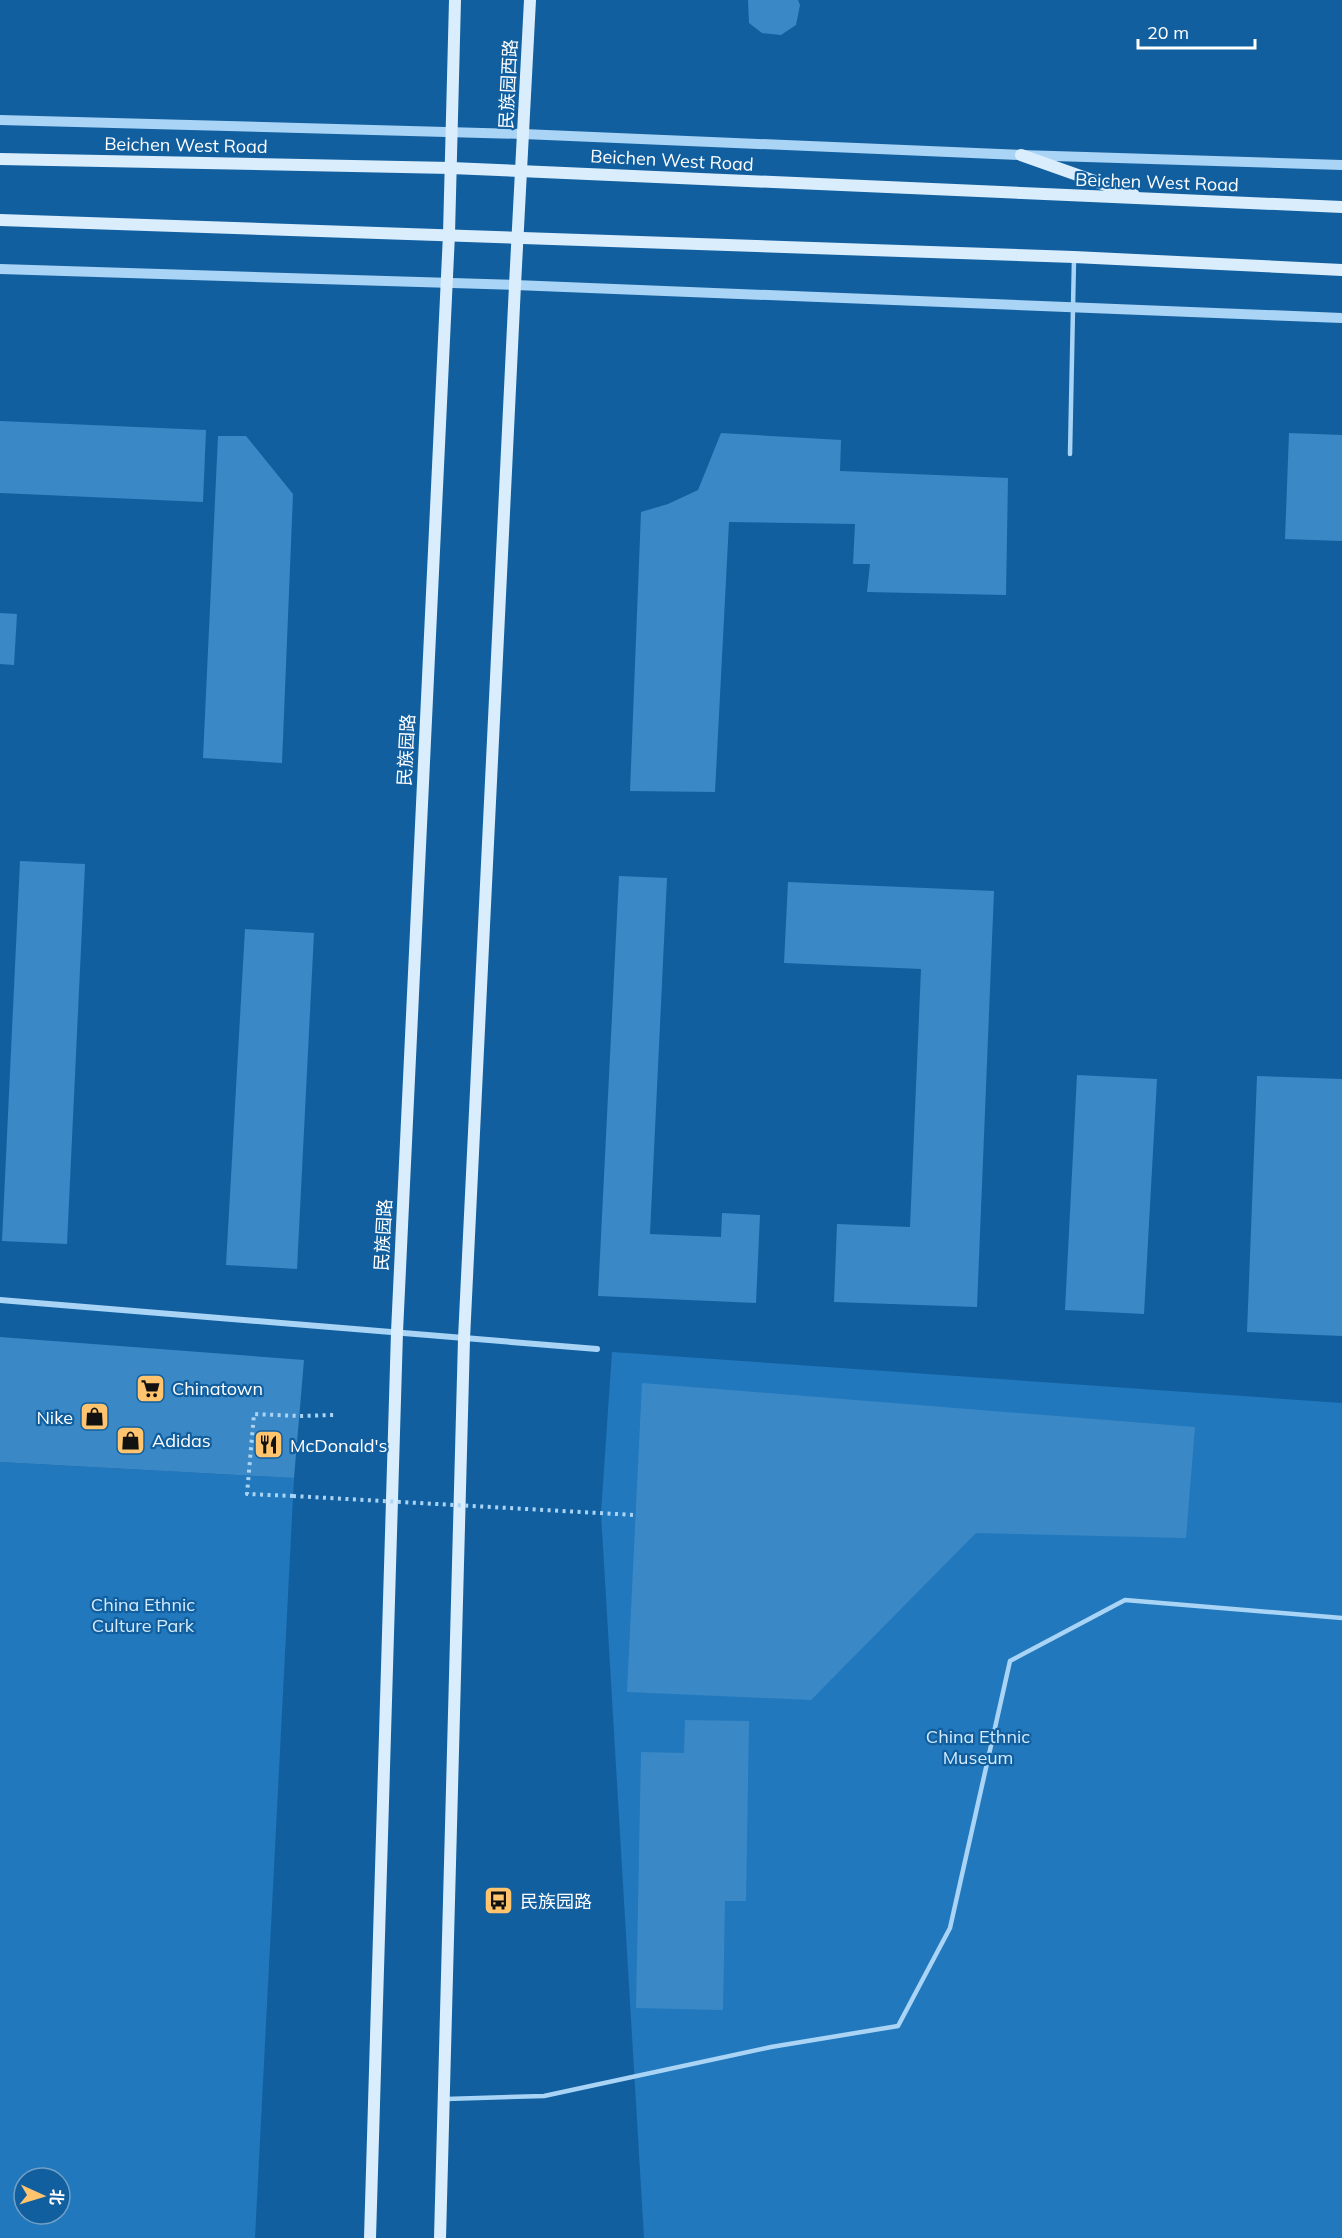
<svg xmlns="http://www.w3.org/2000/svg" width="1342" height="2238" viewBox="0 0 1342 2238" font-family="Mulish,'Noto Sans SC',sans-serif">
  <rect width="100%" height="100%" fill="#125f9f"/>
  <g fill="#2178bc" fill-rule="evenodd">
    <path d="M612,1352l730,51v835h-698l-43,-725z"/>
    <path d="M0,1462l294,16 -39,760h-255zM24,2178h36v36h-36z"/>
  </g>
  <g fill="#3b88c6">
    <path d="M748,0h50l2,5 -4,20 -15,10 -19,-2 -13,-10z"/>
    <path d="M0,421l206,9 -3,72 -203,-9z"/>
    <path d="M721,433l120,7 -1,31 168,7 -2,117 -139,-3 3,-28h-17l2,-40 -126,-2 -14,270 -85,-1 11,-279 27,-8 30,-14z"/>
    <path d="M1289,433l53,2v106l-57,-2z"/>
    <path d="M218,436h28l47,58 -11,269 -79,-5z"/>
    <path d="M0,613l17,1 -3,51 -14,-1z"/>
    <path d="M20,861l65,3 -18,380 -65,-3z"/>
    <path d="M619,876l48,2 -17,356 71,3 1,-24 38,2 -4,88 -158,-7z"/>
    <path d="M788,882l206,9 -17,416 -143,-5 3,-78 73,3 11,-258 -137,-6z"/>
    <path d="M245,929l69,4 -17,336 -71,-4z"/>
    <path d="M1077,1075l80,4 -13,235 -79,-4z"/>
    <path d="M1257,1076l85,3v257l-95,-4z"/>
    <path d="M0,1337l304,23 -10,118 -294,-16z"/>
    <path d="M642,1383l553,44 -9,111 -210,-5 -165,167 -184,-8z"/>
    <path d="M685,1720l64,1 -3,180h-21l-2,109 -87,-2 5,-256 43,1z"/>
  </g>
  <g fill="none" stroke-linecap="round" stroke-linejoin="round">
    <path stroke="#a9d4f5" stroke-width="4" stroke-dasharray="3 4.5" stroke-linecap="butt" d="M293,1496l-46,-2 7,-80 45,2 35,-1"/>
    <g stroke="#a9d4f5" stroke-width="4.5">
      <path d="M1070,454l4,-195"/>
      <path d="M446,2099l98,-3 227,-49 127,-21 52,-98 60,-267 115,-61 217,18"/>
    </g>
    <path stroke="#a9d4f5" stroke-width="6" d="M0,1300l597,49"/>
    <g stroke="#a9d4f5" stroke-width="10">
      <path d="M0,120l523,14 498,21 321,10"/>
      <path d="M0,269l515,16 827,33"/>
    </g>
    <g stroke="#d9edfd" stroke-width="12">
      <path d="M1021,155l113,40"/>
      <path d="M0,159l451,9 891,39"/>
      <path d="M0,220l1074,37 268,13"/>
      <path d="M370,2238l27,-906 52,-1098 6,-234"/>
      <path d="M440,2238l24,-899 51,-1054 15,-285"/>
    </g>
    <path stroke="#a9d4f5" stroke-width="4" stroke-dasharray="3 4.5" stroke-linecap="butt" d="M293,1496l342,19"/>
  </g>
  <defs>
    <symbol id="supermarket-square" viewBox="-11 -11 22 22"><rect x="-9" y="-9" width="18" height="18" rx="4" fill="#ffc46d" stroke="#125f9f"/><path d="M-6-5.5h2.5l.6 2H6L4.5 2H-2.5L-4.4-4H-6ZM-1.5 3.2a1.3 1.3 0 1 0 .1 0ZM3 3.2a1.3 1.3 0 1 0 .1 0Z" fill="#111"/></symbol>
    <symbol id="shop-square" viewBox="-11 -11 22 22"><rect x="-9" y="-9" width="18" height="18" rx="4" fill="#ffc46d" stroke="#125f9f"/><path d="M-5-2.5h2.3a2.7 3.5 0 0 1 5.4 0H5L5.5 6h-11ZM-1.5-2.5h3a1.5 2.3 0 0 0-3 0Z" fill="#111"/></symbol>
    <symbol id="restaurant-square" viewBox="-11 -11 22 22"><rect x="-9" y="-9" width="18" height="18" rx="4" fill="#ffc46d" stroke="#125f9f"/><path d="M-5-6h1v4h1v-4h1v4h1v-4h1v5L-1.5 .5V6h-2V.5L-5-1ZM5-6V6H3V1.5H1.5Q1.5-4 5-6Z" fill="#111"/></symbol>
    <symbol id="bus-square" viewBox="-11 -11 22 22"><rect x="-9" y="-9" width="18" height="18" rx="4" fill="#ffc46d" stroke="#125f9f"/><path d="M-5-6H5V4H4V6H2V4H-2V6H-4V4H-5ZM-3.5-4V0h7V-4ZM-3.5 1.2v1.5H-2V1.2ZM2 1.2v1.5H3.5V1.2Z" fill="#111"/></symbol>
  </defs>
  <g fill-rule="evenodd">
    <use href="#supermarket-square" x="134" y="1372" width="33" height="33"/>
    <use href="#shop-square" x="78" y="1400" width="33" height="33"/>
    <use href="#shop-square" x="114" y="1424" width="33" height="33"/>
    <use href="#restaurant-square" x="252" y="1428" width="33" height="33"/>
    <use href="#bus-square" x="482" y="1884" width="33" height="33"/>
  </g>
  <g text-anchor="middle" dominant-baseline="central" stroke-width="4.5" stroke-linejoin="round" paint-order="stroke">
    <g font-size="18" fill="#fff" stroke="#125f9f">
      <text transform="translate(508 84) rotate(-87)">民族园西路</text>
      <text transform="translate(186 145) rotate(1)">Beichen West Road</text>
      <text transform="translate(672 160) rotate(3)">Beichen West Road</text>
      <text transform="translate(1157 182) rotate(2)">Beichen West Road</text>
      <text transform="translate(406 750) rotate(-87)">民族园路</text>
      <text transform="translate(383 1235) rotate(-87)">民族园路</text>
    </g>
    <g font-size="18" fill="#fff" stroke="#125f9f" text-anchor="start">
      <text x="172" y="1388">Chinatown</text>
      <text x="73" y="1417" text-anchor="end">Nike</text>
      <text x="152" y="1440">Adidas</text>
      <text x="290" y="1445">McDonald's</text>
      <text x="520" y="1901">民族园路</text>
    </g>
    <g font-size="18" fill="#d2ebfe" stroke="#125f9f">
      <text x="143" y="1604">China Ethnic<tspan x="143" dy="21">Culture Park</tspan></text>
      <text x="978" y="1736">China Ethnic<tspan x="978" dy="21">Museum</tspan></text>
    </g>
  </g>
  <g transform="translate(42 2196) rotate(94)"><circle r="28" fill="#125f9f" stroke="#719fc5" stroke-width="1.5"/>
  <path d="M0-4.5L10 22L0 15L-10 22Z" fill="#ffc46d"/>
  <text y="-9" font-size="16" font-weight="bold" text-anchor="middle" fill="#ffffff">北</text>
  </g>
  <path d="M1138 39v9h117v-9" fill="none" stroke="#ffffff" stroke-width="3"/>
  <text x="1147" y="39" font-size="18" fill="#ffffff" stroke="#125f9f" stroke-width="4.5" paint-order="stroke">20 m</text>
</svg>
